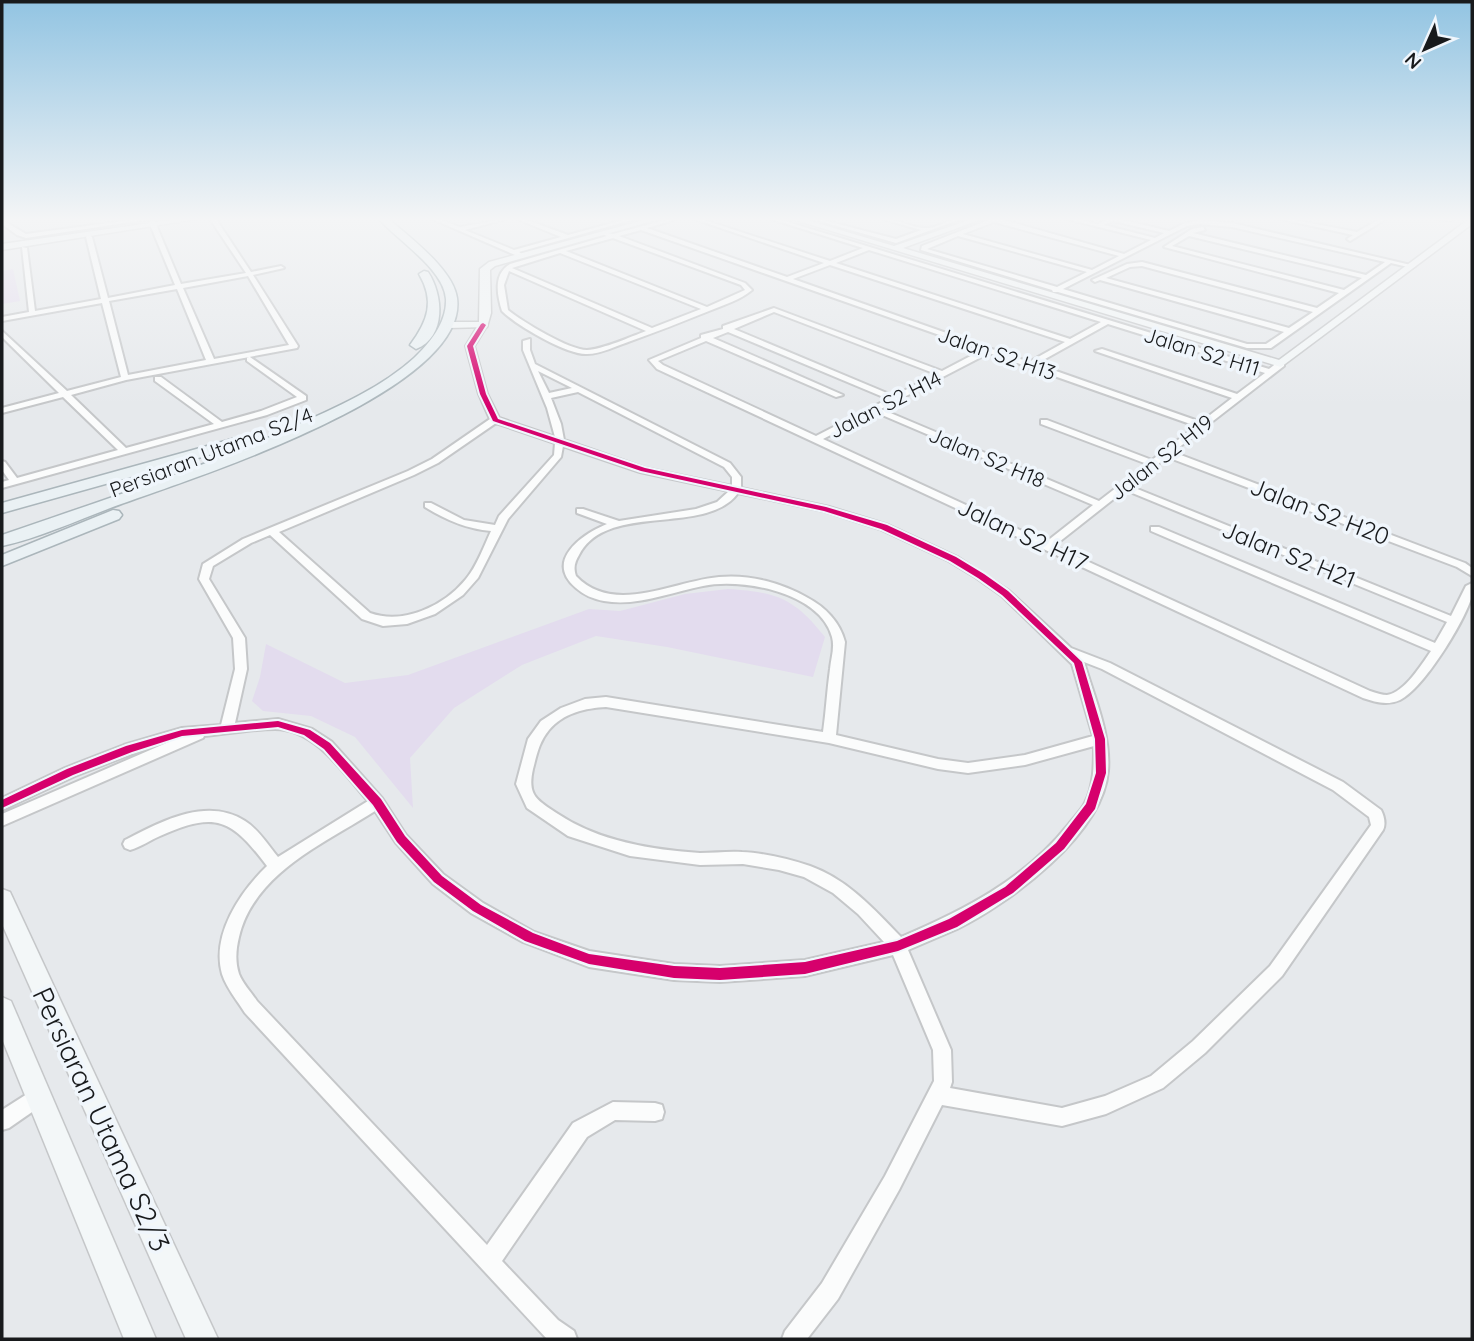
<svg xmlns="http://www.w3.org/2000/svg" width="1474" height="1341" viewBox="0 0 1474 1341" font-family="Quicksand,sans-serif">
  <rect width="100%" height="100%" fill="#e6e9ec"/>
  <g fill="#e3dcee">
    <path d="M13,269l7,32 -18,3v-33z"/>
    <path d="M728,589c49,3 66,9 97,48l-12,40 -146,-30 -71,-11 -74,29 -68,43 -44,50 3,50 -58,-71 -44,-21 -48,-5 -11,-10 8,-24 6,-33 79,39 63,-8 181,-66 31,2 65,-17z"/>
  </g>
  <g fill="none" stroke-linecap="round" stroke-linejoin="round">
    <defs>
      <g id="street">
        <path d="M139,219h12l-125,19 -9,-3 -15,-11v-4l2,1 22,13z"/>
        <path d="M210,219h6l35,53 30,-6 3,2 -31,7 45,71 -1,2 -171,32 -55,15 55,53 88,-24 -59,-43v-4h6l61,45 39,-11 36,-14 -50,-36v-4h3l56,39v4l-39,15 -265,73v-6l7,-2 -7,-10v-9l3,1 12,16 101,-28 -55,-53 -61,16v-5l57,-15 -57,-56v-6l65,60 54,-14 -19,-74 -100,18v-4l27,-5 -7,-65 5,1 8,63 66,-12 -15,-62 3,-2 3,2 16,61 67,-13 -26,-63 3,-2 3,2 26,62 65,-11zM248,276l41,69 -75,14 -31,-71zM177,289l29,71 -78,15 -19,-74z"/>
        <path d="M432,219h7l21,8 46,-8 -41,11 49,20 47,-13 -44,-18h7l44,16 59,-16h8l-116,33 6,4 -3,2z"/>
        <path d="M669,219h8l-30,9 140,49 37,-14 -130,-44h7l129,42 33,-13 -92,-29h7l491,150 9,-7h6v4l-111,86 292,111 7,5v8l-15,-9 -290,-110 -37,29 321,130 15,-30 6,-3c0,5 1,11 -1,16 -9,26 -47,89 -71,101 -13,6 -25,2 -37,-2l-706,-329 -8,-9 52,-22v-3l22,-6v-3l51,-18 168,63 40,-21 -341,-120 -22,6 126,47 7,7c-12,10 -28,15 -43,21 -27,11 -53,21 -81,31 -12,4 -27,12 -41,12 -20,1 -71,-29 -85,-43 -5,-16 -9,-37 8,-47l97,-28 -5,-2v-2l11,2zM613,238l128,47 4,5 -38,17 -141,-56zM869,250l232,72 -31,17 -234,-76zM560,253l141,56 -49,19 -140,-60zM830,265l235,77 -36,20 -236,-83zM509,271l137,60c-16,6 -42,18 -59,19 -18,0 -64,-28 -79,-40l-4,-25zM774,312l162,62 -42,22 -160,-67zM1108,324l157,49 -28,21 -135,-45 -7,2 137,47 -31,24 -165,-58zM728,332l160,67 -72,37 -153,-71 -5,-4 48,-20 130,56 7,-2 -130,-57zM989,353l207,73 -44,34 -105,-40h-6v4l106,40 -48,37 -218,-92zM875,412l218,93 -47,37 -223,-103zM1125,490l322,132 -12,21 -276,-116h-8v4l280,120c-9,13 -27,42 -44,44 -5,0 -11,-2 -17,-4l-316,-145z"/>
        <path d="M819,219l77,20 25,-9 -38,-11c15,0 31,10 45,9 12,-1 21,-10 33,-9l-65,24 -77,-22z"/>
        <path d="M991,219h9l124,35 27,-14 -84,-21h8l23,5 10,-5h11l50,12 14,-7 16,-4 33,3 183,43 -3,2 -21,-5 -120,85h-24l-189,-56h-5l-1,-2 -131,-40 1,-4zM1113,221l5,1 46,11 -9,5 -51,-13zM994,222l125,34 -27,14 -129,-36zM1199,224l33,3 153,35 -19,13 -173,-42 12,-3 -2,-3 -11,2 -28,18 175,46 -22,15 -175,-46 -15,2 -35,16 3,2 5,-2 184,52 -18,12h-19l-184,-55 124,-63zM958,236l129,36 -30,15 -130,-38zM1189,236l173,42 -18,12 -172,-44zM1142,266l171,46 -24,16 -183,-50 24,-11z"/>
        <path d="M1280,219h9l68,13 23,-13h6l-36,22 -3,-2 6,-4z"/>
        <path d="M1436,219h18l-3,2z"/>
        <path d="M480,323l7,2 -13,21 13,48 12,24 56,19 -8,-29 -24,-58v-9l7,-2v11l5,14 195,99 11,14v11l88,19 59,18 69,32 52,34 62,57 39,15 233,119 38,28c3,6 5,14 2,20l-101,146 -77,77 -42,35 -57,26 -44,12 -120,-21 -43,85 -61,109 -31,40h-25l3,-8 37,-48 63,-107 49,-95 -1,-31 -40,-95 -88,21 -85,6 -46,-2 -85,-13 -66,-25 -52,-29 -38,-29 -37,-41 -21,-32c-50,32 -121,62 -136,126 -3,12 -4,25 0,37 4,10 12,18 18,27l230,244 86,-122 40,-21 42,1 7,2 2,7 -2,7 -7,2 -40,-1 -28,17 -85,124 56,59 16,11 3,8h-30l-302,-326c-8,-13 -18,-24 -23,-39 -11,-39 18,-82 45,-108 -35,-46 -50,-56 -107,-30 -10,4 -19,11 -30,14l-5,-2 -2,-4 2,-4c35,-18 82,-44 120,-19 13,8 23,24 33,36l90,-56c-24,-27 -52,-72 -93,-72 -23,0 -47,5 -71,7l-1,2 -201,88v-12l169,-73 -37,12 -59,23 -73,34v-12l63,-30 59,-23 58,-17 39,-3 14,-56 -2,-31 -34,-59 4,-15 40,-25 165,-68 24,-12 58,-40 -11,-25 -13,-48zM538,371l34,17 -23,5zM578,392l146,75 8,10v9l-87,-18 -81,-28 -3,-16 -10,-26zM496,423l59,20 -1,12 -55,61 -4,9 -31,-5 -33,-17h-6v4c21,13 42,22 66,24 -7,15 -14,35 -25,48 -22,27 -62,46 -96,34l-91,-81 135,-57 24,-12zM563,446l77,26 89,19 -12,11 -21,7 -77,12 -36,-12h-6v4l30,11c-25,10 -63,37 -31,64 8,7 17,11 28,13 33,6 67,-9 99,-15 39,-8 117,6 129,51 3,11 -1,21 -2,32 -3,21 -4,42 -7,63l-217,-35 -21,2 -24,9 -20,13 -13,18 -12,45 11,24 41,28 62,20 70,9 43,-1 36,6 25,7 29,16 25,21 26,28 -79,18 -85,6 -46,-2 -85,-13 -55,-19 -51,-29 -40,-29 -37,-39 -24,-37 -50,-56 -20,-13 -34,-10 -43,4 12,-54 -2,-31 -36,-59 4,-13 38,-23 19,-8 92,84 21,7 24,-2 28,-10 28,-19 15,-17 30,-59 53,-62zM738,493l86,18 56,18 69,32 28,17 24,17 71,69 21,72 -68,19 -57,8 -30,-4 -102,-24 9,-93c-5,-20 -20,-35 -37,-44 -26,-15 -58,-24 -89,-21 -46,4 -105,39 -143,-1 -3,-9 -1,-14 3,-21 28,-54 127,-18 159,-62zM1084,662l18,7 231,121 36,27 2,8 -101,141 -77,75 -42,35 -46,20 -43,12 -112,-20 2,-6 -1,-32 -43,-100c16,-7 33,-14 49,-21 53,-26 146,-95 151,-158 3,-37 -14,-74 -24,-109zM606,707l223,36 109,26 30,4 57,-8 69,-19c0,19 0,39 -9,57 -4,8 -12,15 -17,22 -43,54 -105,86 -167,112 -27,-28 -54,-58 -91,-71 -21,-7 -46,-13 -68,-14 -14,-1 -28,1 -42,1 -48,-3 -102,-12 -142,-39 -21,-14 -31,-18 -25,-45 4,-15 6,-27 16,-39 14,-17 37,-22 57,-23z"/>
        <path d="M38,1087l7,2 2,7 -2,7 -36,25 -7,2v-20z"/>
      </g>
      <g id="secondary">
        <path d="M179,219h18l-195,31v-6z"/>
        <path d="M648,219h11l-164,47 -5,4 1,43 -4,14 -39,1 -5,-3 5,-3h31l1,-53 9,-7z"/>
        <path d="M792,219h11l91,27 78,-27h10l-79,29 376,112 190,-141h3v5l-191,143z"/>
        <path d="M2,889l8,3 208,447h-32l-184,-415z"/>
        <path d="M2,997l9,4 145,338h-32l-122,-300z"/>
      </g>
      <g id="primary">
        <path d="M379,219h10c21,19 64,50 68,79 13,92 -261,179 -330,204 -41,14 -83,35 -125,44v-11c98,-34 198,-66 293,-109 40,-18 86,-38 119,-68 16,-15 33,-36 32,-59 -2,-30 -49,-59 -67,-80z"/>
        <path d="M424,271l4,1c15,22 19,65 -12,77l-6,-4c18,-24 25,-44 9,-71z"/>
        <path d="M236,438l5,2 3,3 -3,3 -239,67v-10z"/>
        <path d="M113,510l6,1 3,4 -3,4 -117,47v-11z"/>
      </g>
    </defs>
    <use href="#street" stroke="#c5c7c9" stroke-width="4"/>
    <use href="#secondary" stroke="#c5c7c9" stroke-width="3"/>
    <use href="#primary" stroke="#abb6bb" stroke-width="3"/>
    <use href="#street" fill="#fbfcfc" fill-rule="evenodd"/>
    <use href="#secondary" fill="#f3f7f8" fill-rule="evenodd"/>
    <use href="#primary" fill="#eaf1f4" fill-rule="evenodd"/>
    <defs>
      <path id="cycleway" d="M483,323l3,2 -13,21 13,48 12,25 147,49 181,39 61,18 69,32 28,17 24,17 74,71 23,77 1,34 -11,36 -31,40 -51,44 -56,34 -59,24 -93,23 -85,6 -46,-2 -85,-14 -64,-23 -52,-30 -39,-29 -37,-40 -24,-37 -49,-56 -20,-14 -26,-8 -96,9 -50,16 -59,23 -71,33v-8l65,-31 59,-23 56,-16 96,-9 32,9 20,13 51,56 24,37 37,40 39,29 52,28 56,21 85,12 46,2 85,-6 92,-21 52,-22 56,-32 51,-44 30,-39 10,-31 -1,-34 -21,-76 -72,-68 -24,-17 -28,-17 -69,-32 -57,-18 -183,-40 -148,-50 -13,-27 -13,-48 14,-22z"/>
    </defs>
    <use href="#cycleway" stroke="#f0f6fc" stroke-width="4"/>
    <use href="#cycleway" fill="#d6006c" fill-rule="evenodd"/>
  </g>
  <linearGradient id="sky" x2="0" y2="1"><stop stop-color="#92c4e2"/><stop offset="0.54" stop-color="#f4f5f6"/><stop offset="1" stop-color="#f4f5f6" stop-opacity="0"/></linearGradient>
  <rect width="1474" height="406" fill="url(#sky)"/>
  <g text-anchor="middle" dominant-baseline="central" stroke-width="7" stroke-linejoin="round" paint-order="stroke">
    <g font-size="21" fill="#181a1c" stroke="#f0f6fc">
      <text transform="translate(1202 351) rotate(17)">Jalan S2 H11</text>
      <text transform="translate(997 353) rotate(19)">Jalan S2 H13</text>
      <text transform="translate(885 404) rotate(-27)">Jalan S2 H14</text>
      <text transform="translate(211 452) rotate(-21)">Persiaran Utama S2/4</text>
      <text transform="translate(987 457) rotate(23)">Jalan S2 H18</text>
      <text transform="translate(1161 457) rotate(-38)">Jalan S2 H19</text>
    </g>
    <g font-size="24" fill="#181a1c" stroke="#f0f6fc">
      <text transform="translate(1320 511) rotate(21)">Jalan S2 H20</text>
      <text transform="translate(1023 534) rotate(25)">Jalan S2 H17</text>
      <text transform="translate(1289 554) rotate(22)">Jalan S2 H21</text>
    </g>
    <g font-size="28" fill="#181a1c" stroke="#f0f6fc">
      <text transform="translate(102 1119) rotate(65)">Persiaran Utama S2/3</text>
    </g>
  </g>
  <rect width="1474" height="1341" fill="none" stroke="#181a1c" stroke-width="7"/>
  <g transform="translate(1425 49) rotate(225)" stroke="#f0f6fc" stroke-width="5" paint-order="stroke">
  <path d="M0-5L12 26L0 18L-12 26Z" fill="#181a1c"/>
  <text y="-10" font-size="19" font-weight="bold" text-anchor="middle" fill="#181a1c">N</text>
  </g>
</svg>
